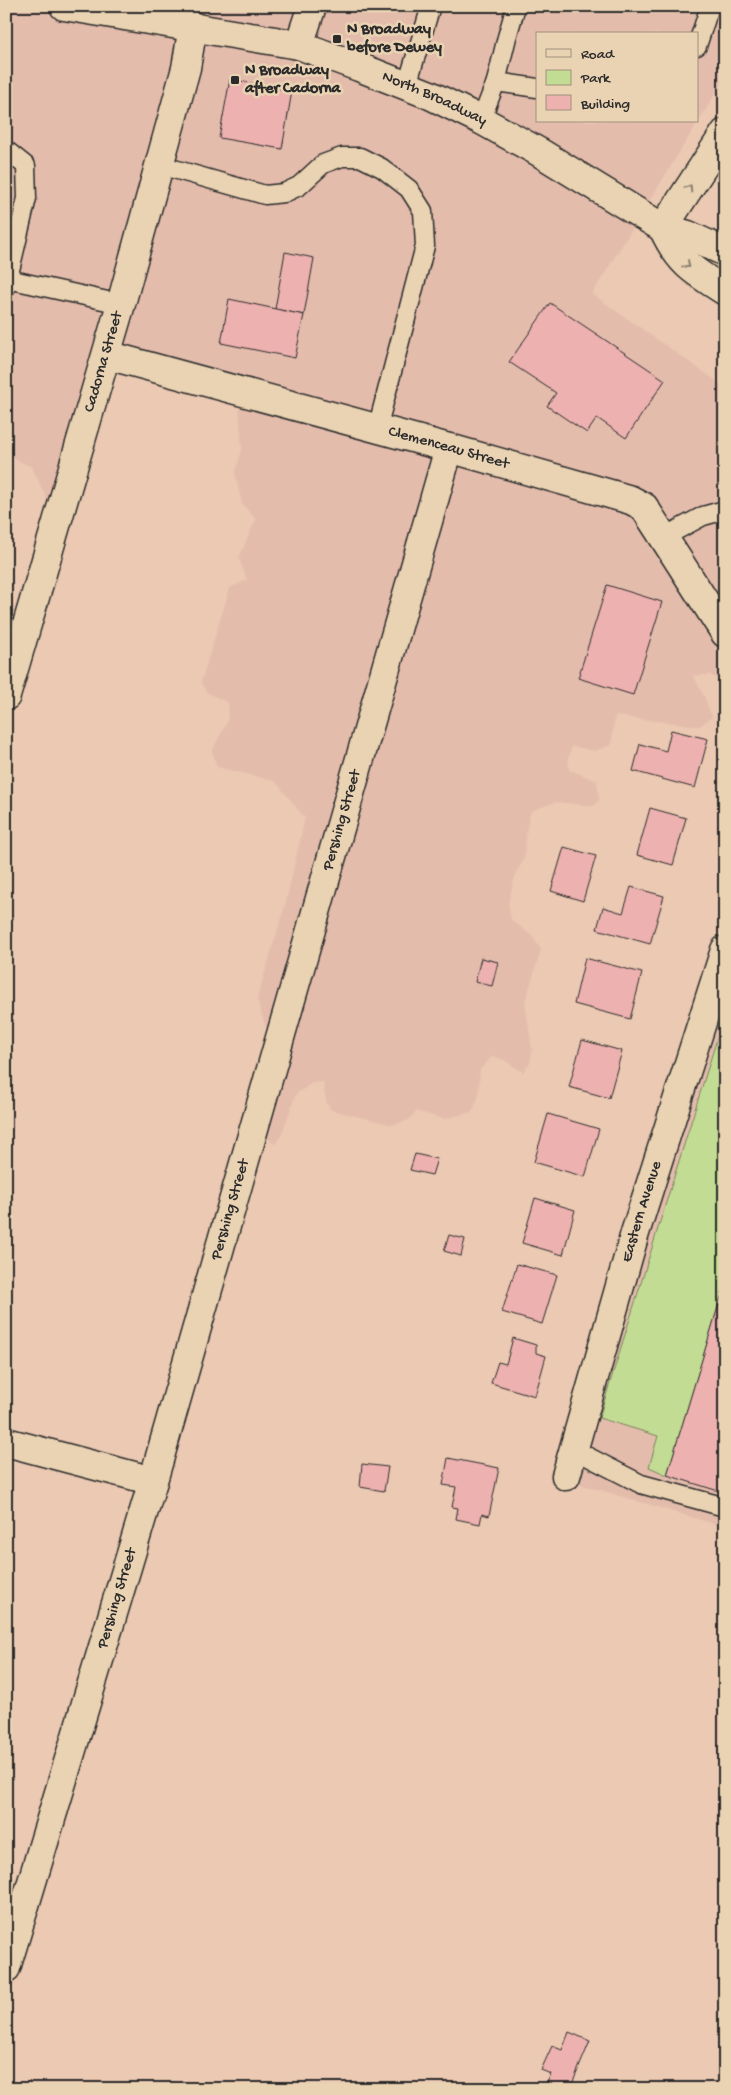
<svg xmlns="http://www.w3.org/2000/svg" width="731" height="2095" viewBox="0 0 731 2095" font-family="'Gochi Hand',sans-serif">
  <rect width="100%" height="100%" fill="#ebc9b2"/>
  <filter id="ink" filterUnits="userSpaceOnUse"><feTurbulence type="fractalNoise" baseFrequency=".02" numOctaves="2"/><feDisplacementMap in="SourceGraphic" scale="10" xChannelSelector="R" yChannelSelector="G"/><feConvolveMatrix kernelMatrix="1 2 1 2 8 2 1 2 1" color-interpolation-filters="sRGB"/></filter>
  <g filter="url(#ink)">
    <g fill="#e4bcac" fill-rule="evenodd">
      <path d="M6,6h719v72l-133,216 133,93v295l-15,-7h-17l11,21 8,21 -13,9 -84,-10 -4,29 -16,6 -23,-5 -4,12 1,12 28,11 2,19 -5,6 -38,-4 -25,9 -4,14 -3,34 -8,14 -8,30 3,17 21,16 9,14 -16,52 7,48 -2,13 -7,9 -19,-12 -11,-4 -13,13 -2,29 -6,14 -28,7 -28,-8 -7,9 -16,5 -62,-15 -5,-9 -3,-19 -11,1 -16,11 -15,42 -6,8 -16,-13 13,-84 -15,-48 28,-93 20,-88 -30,-37 -58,-14 -5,-16 15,-29 2,-19 -23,-11 -5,-10 29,-94 17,-8 -8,-22 17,-39 -14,-15 -7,-31 7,-23 -3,-43 16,-13 -138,-43 -44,149 -25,2 -16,-35 -26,-12zM537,34h160v87h-160z"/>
      <path d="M725,972v555l-172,-51z"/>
    </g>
    <path fill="#c3dc93" stroke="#77845f" d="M725,1013v271l-58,191 -18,-8 9,-31 -59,-18z"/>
    <g fill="#edb1b0" stroke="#2b2b2b">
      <path d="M230,79l62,12 -10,58 -63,-11z"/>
      <path d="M285,252l29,6 -10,57 -29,-6z"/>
      <path d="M229,299l75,16 -9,43 -74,-15z"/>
      <path d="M550,303l115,77 -39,58 -29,-20 -10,15 -40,-27 9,-13 -47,-31z"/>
      <path d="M607,585l55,17 -29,93 -55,-17z"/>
      <path d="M671,730l37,9 -13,49 -62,-17 7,-27 26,7z"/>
      <path d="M650,808l36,10 -13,47 -36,-10z"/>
      <path d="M564,847l32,9 -13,45 -32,-10z"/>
      <path d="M631,887l33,9 -14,48 -53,-15 6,-22 20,6z"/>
      <path d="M481,958l17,4 -6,24 -17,-4z"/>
      <path d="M585,958l57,15 -12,46 -56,-15z"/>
      <path d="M582,1040l40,11 -13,47 -40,-11z"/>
      <path d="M548,1114l51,15 -14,48 -51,-15z"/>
      <path d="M415,1154l22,5 -5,16 -22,-5z"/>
      <path d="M535,1198l40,12 -12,45 -41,-12z"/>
      <path d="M449,1235l16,4 -4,17 -17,-5z"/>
      <path d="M517,1264l40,11 -15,49 -40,-12z"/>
      <path d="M725,1284v209l-58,-18z"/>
      <path d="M513,1338l23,7v8l10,3 -11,40 -44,-13 7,-21 8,2z"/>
      <path d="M448,1458l51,10 -10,48 -7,-2 -2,10 -24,-5 2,-11 -6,-1 4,-20 -13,-2z"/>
      <path d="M362,1464l26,3 -4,24 -24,-4z"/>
      <path d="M569,2032l21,9 -20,48h-14l-10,-4 5,-11 -10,-4 11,-24 10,4z"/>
    </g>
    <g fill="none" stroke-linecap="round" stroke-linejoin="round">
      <defs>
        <g id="service">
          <path d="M697,46l13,-40"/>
          <path d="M496,82l11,-45 9,-31"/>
          <path d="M407,85l24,-79"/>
          <path d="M481,120l15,-38 41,6"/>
          <path d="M6,150l20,16 1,32 -21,89"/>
          <path d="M160,165l105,30 19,-2 15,-7 24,-22 19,-7h18l22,11 27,21 14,22 2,35 -48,183"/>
          <path d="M8,279l113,25"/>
          <path d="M664,537l39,-21 22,-6"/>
          <path d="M575,1450l66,34 84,23"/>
        </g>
        <g id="minor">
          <path d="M299,45l13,-39"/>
          <path id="s1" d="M107,355l342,93 182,52 13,7 81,126"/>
          <path id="s2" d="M6,696l115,-392 65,-236 7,-42"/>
          <path d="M6,1442l147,39"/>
          <path id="s3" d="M566,1476l69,-243 90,-283"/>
          <path id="s4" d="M6,1968l147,-487 296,-1033"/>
        </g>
        <g id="secondary">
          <path id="s5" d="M64,6l235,39 60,22 71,28 51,25 58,32 124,76 25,7 37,17"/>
          <path d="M663,228l62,-95"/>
          <path d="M663,228c16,35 30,43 62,63"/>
        </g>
      </defs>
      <use href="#service" stroke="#2b2b2b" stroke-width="21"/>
      <use href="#minor" stroke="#2b2b2b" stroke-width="31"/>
      <use href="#secondary" stroke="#2b2b2b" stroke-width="31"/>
      <use href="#service" stroke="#ead3b3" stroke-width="18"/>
      <use href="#minor" stroke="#ead3b3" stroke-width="28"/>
      <use href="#secondary" stroke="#ead3b3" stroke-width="28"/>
    </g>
    <defs><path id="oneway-chevron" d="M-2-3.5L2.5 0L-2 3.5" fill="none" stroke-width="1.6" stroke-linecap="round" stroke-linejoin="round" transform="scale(1.25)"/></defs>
    <g stroke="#8a7f6f">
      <use href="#oneway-chevron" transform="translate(689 188) rotate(-57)"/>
      <use href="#oneway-chevron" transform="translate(687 265) rotate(42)"/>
    </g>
  </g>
  <g fill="#2b2b2b" stroke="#ead3b3" stroke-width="2">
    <rect x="332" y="34" width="10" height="10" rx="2.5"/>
    <rect x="230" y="75" width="10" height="10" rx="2.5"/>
  </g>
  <g text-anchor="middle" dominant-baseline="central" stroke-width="5" stroke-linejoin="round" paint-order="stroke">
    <g font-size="16" font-weight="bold" fill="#2b2b2b" stroke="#ead3b3" text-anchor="start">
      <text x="347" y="30">N Broadway<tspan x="347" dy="18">before Dewey</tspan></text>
      <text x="245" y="71">N Broadway<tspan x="245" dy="18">after Cadorna</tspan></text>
    </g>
    <g font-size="16" fill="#2b2b2b" stroke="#ead3b3">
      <text stroke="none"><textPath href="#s5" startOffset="384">North Broadway</textPath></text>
      <text stroke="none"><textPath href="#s2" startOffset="348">Cadorna Street</textPath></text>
      <text stroke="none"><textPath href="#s1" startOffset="354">Clemenceau Street</textPath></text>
      <text stroke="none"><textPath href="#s4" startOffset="1196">Pershing Street</textPath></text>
      <text stroke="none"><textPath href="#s4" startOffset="791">Pershing Street</textPath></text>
      <text stroke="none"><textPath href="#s3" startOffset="275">Eastern Avenue</textPath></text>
      <text stroke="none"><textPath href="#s4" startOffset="386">Pershing Street</textPath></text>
    </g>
  </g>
  <rect width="731" height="2095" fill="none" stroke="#ead3b3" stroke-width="25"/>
  <rect x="12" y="12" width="706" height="2070" fill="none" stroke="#2b2b2b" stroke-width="2" filter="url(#ink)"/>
  <rect x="536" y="32" width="162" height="90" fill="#ead3b3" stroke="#9e907d"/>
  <rect x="546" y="49" width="25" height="8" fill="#ead3b3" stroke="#9e907d"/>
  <text x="581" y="58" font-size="15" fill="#2b2b2b">Road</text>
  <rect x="546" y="70" width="25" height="15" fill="#c3dc93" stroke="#9e907d"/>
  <text x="581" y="82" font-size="15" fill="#2b2b2b">Park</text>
  <rect x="546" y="95" width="25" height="15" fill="#edb1b0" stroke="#9e907d"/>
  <text x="581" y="108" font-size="15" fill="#2b2b2b">Building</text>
</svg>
